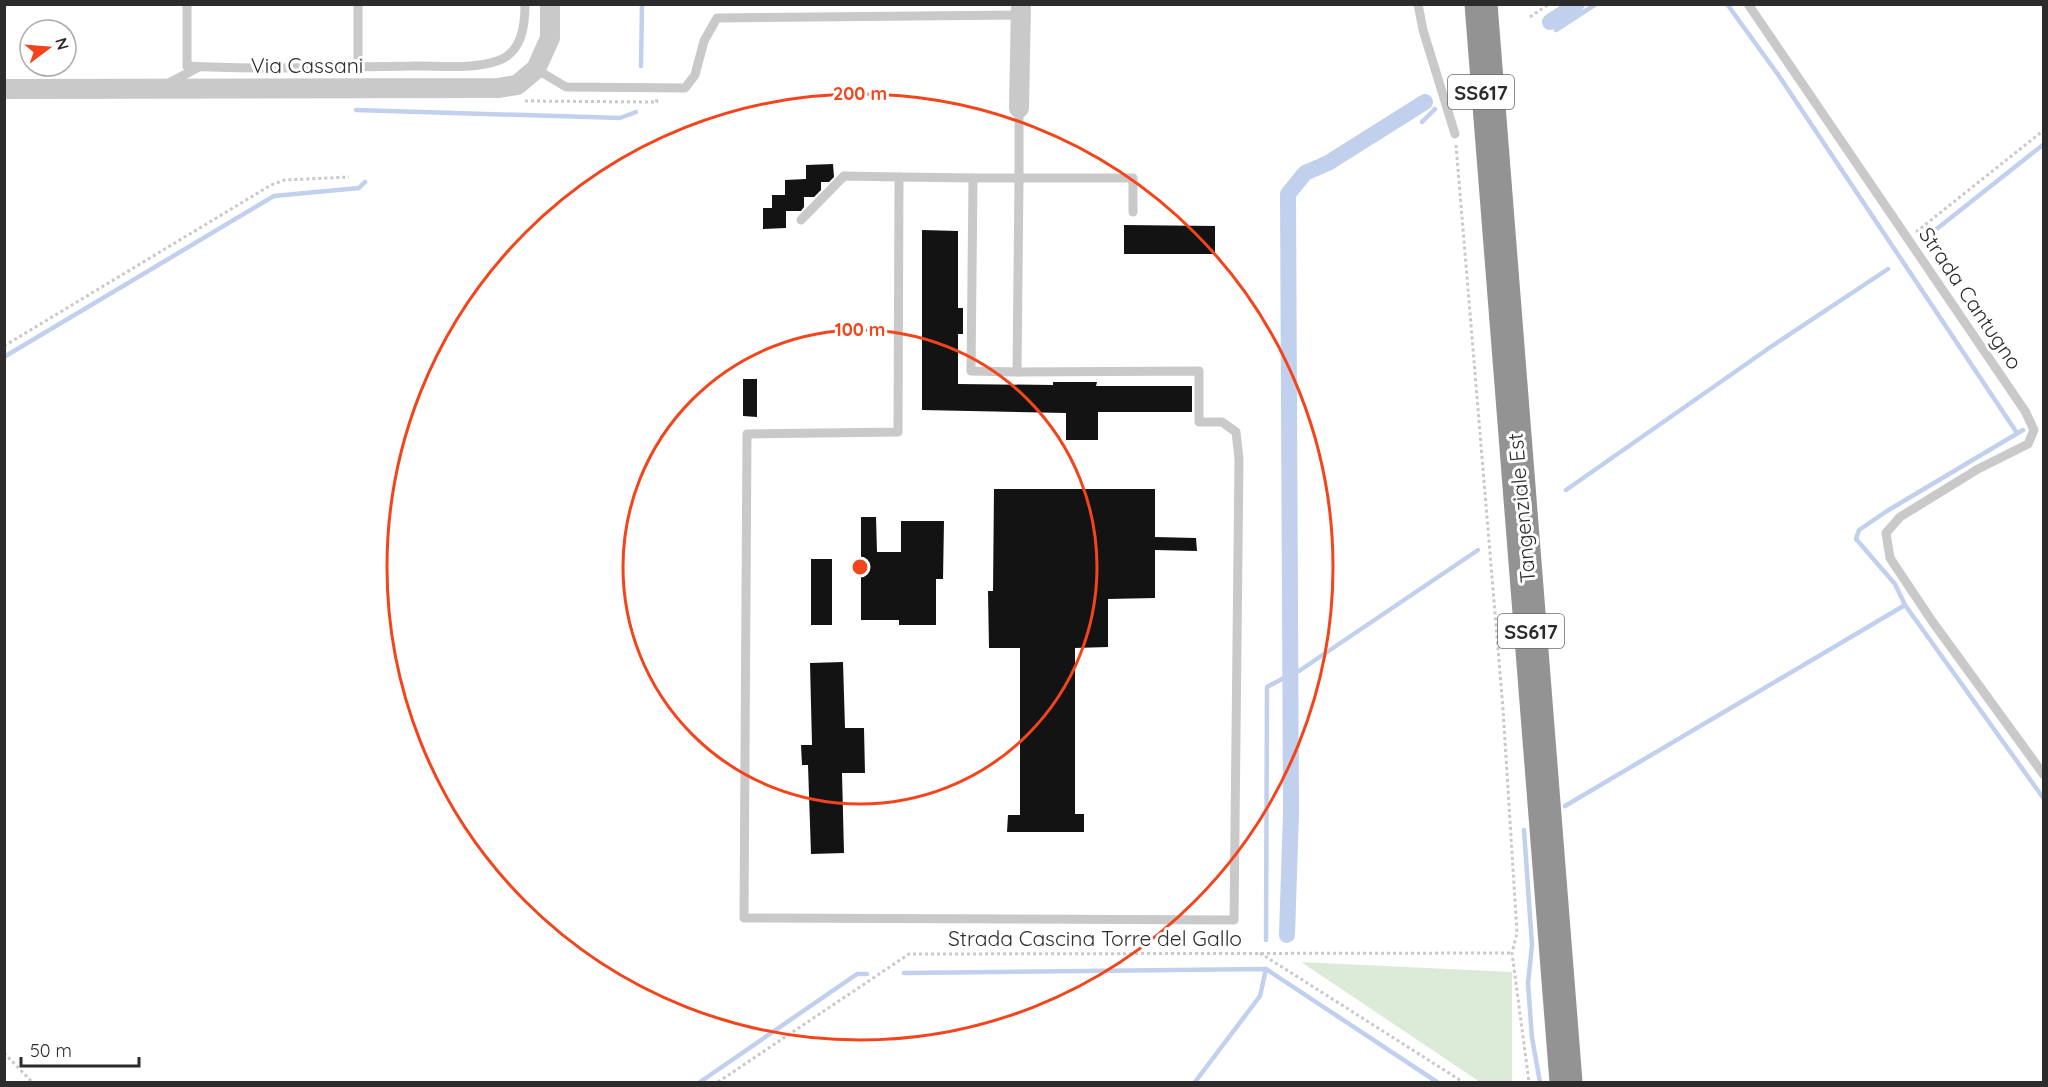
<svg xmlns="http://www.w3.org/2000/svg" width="2048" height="1087" viewBox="0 0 2048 1087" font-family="Quicksand,sans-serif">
  <rect width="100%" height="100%" fill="#fff"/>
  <path fill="#dcebd7" d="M1301,962l211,10v110h-32z"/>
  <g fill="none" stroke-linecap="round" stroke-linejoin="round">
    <g stroke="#c1d0ed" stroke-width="4.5">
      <path d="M1727,4l52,72 238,357"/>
      <path d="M1556,30l40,-26"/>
      <path d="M641,66l1,-62"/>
      <path d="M356,110l264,8 16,-6"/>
      <path d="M1422,122l13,-13"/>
      <path d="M1924,239l120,-95"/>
      <path d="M4,357l270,-161 85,-8 6,-6"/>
      <path d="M2023,430l-136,81 -28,19 -3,9 39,45 10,21 139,194"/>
      <path d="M1566,490l206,-144 116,-77"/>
      <path d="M1299,671l179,-121"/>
      <path d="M1565,806l340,-201"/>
      <path d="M1524,830l8,115 -4,38 4,55 8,44"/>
      <path d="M1266,940l1,-253 17,-9"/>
      <path d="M904,973l362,-4 171,113"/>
      <path d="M700,1082l157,-108h10"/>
      <path d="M1195,1082l65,-86 6,-27"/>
    </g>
    <g stroke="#c1d0ed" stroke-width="16">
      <path d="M1550,22l27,-18"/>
      <path d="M1287,935l4,-122 -3,-619 17,-21 23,-10 97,-61"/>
    </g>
  </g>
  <g fill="#131313">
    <path d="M833,164l1,13 -5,5h-8v8l-7,7h-10v10l-3,4h-15v17l-23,1v-21h9v-13h13v-15l21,-1v-14z"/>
    <path d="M1124,225l91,1v28h-91z"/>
    <path d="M922,230l36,1v77h5v26h-5v50l95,1v-3h44l-1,4h96v26h-94v28h-32v-27l-144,-3z"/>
    <path d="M743,379h14v38l-14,-1z"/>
    <path d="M994,489h161v48l41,1 1,13 -42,-1v48l-47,1v48l-33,1v166h9v18h-77l1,-17h12v-167h-31l-1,-57h5z"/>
    <path d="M861,517h15l1,35h24v-31h43l-1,58h-7v46h-37v-5h-38z"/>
    <rect x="811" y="559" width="21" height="66"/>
    <path d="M843,662l2,66h19l1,45h-23l2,80 -33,1 -3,-89h-6l-1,-20h11l-2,-82z"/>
  </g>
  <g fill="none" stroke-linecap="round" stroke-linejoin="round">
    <g stroke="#c9c9c9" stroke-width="3" stroke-dasharray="3 3" stroke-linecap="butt">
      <path d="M1530,17l19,-13"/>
      <path d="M525,101l132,1 -1,-3"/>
      <path d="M1456,145l47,564 14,224 -5,20 17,129"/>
      <path d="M1916,232l128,-102"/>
      <path d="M4,346l267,-161 14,-5 64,-3"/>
      <path d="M1260,953l203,129"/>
      <path d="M4,1053l28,29"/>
      <path d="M718,1082l191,-128 603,-1"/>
    </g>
    <g stroke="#c9c9c9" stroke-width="9">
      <path d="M187,4v62c74,4 149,1 224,0 26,-1 60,4 86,-5 25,-8 28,-35 28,-57"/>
      <path d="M358,4v63"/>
      <path d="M1418,4l5,26 32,104"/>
      <path d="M1748,4l277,407 9,19 -6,14 -50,25 -78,48 -14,16 4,25 42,63 112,154"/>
      <path d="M536,69l30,18 119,1 10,-13 9,-34 13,-23 304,-3"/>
      <path d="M167,84l32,-17"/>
      <path d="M1019,108v70l-2,194 -46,-1 2,-193h160v34"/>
      <path d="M899,177l74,1"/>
      <path d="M801,220l43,-44 55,1 -1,255 -151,2 -3,484 490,2 5,-461 -3,-27 -14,-10h-23v-51l-182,1"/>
    </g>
    <g stroke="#c9c9c9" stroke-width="20">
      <path d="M4,89l494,-1 19,-3 19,-16 14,-31v-34"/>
      <path d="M1019,108l2,-104"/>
    </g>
    <path stroke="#939393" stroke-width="33" d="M1481,4l85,1078"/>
  </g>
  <g fill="none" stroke="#f4441c" stroke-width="3">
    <circle cx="860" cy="567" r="237"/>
    <circle cx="860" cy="567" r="473"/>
  </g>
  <g text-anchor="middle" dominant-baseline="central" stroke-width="6" stroke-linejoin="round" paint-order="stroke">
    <g fill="#fff" stroke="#6b6b6b" stroke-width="1.5">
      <rect x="1448" y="75" width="66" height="34" rx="4.5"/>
      <rect x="1498" y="614" width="66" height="34" rx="4.5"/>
    </g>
    <g font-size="20" font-weight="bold" fill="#2c2c2c">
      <text x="1481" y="92">SS617</text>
      <text x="1531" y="631">SS617</text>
    </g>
    <g font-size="21" fill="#2c2c2c" stroke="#fff">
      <text x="307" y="65">Via Cassani</text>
      <text transform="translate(1971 298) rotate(56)">Strada Cantugno</text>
      <text transform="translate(1521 508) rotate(-95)">Tangenziale Est</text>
      <text x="1095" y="938">Strada Cascina Torre del Gallo</text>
    </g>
  </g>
  <circle cx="860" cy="567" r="9" fill="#f4441c" stroke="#fff" stroke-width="3"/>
  <g font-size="18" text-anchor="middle" font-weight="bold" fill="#f4441c" stroke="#fff" stroke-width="6" stroke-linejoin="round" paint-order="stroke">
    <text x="860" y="100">200 m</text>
    <text x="860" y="336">100 m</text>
  </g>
  <rect width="2048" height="1087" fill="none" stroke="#2c2c2c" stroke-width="12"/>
  <g transform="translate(48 48) rotate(74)"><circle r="28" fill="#ffffff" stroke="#ababab" stroke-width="1.5"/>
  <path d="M0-4.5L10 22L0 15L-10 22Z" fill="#f4441c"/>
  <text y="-9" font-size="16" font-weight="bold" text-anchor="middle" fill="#2c2c2c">N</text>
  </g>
  <path d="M21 1057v9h118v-9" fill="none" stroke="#2c2c2c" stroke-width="3"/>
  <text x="30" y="1057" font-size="18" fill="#2c2c2c" stroke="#ffffff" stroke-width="4.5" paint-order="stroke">50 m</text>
</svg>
